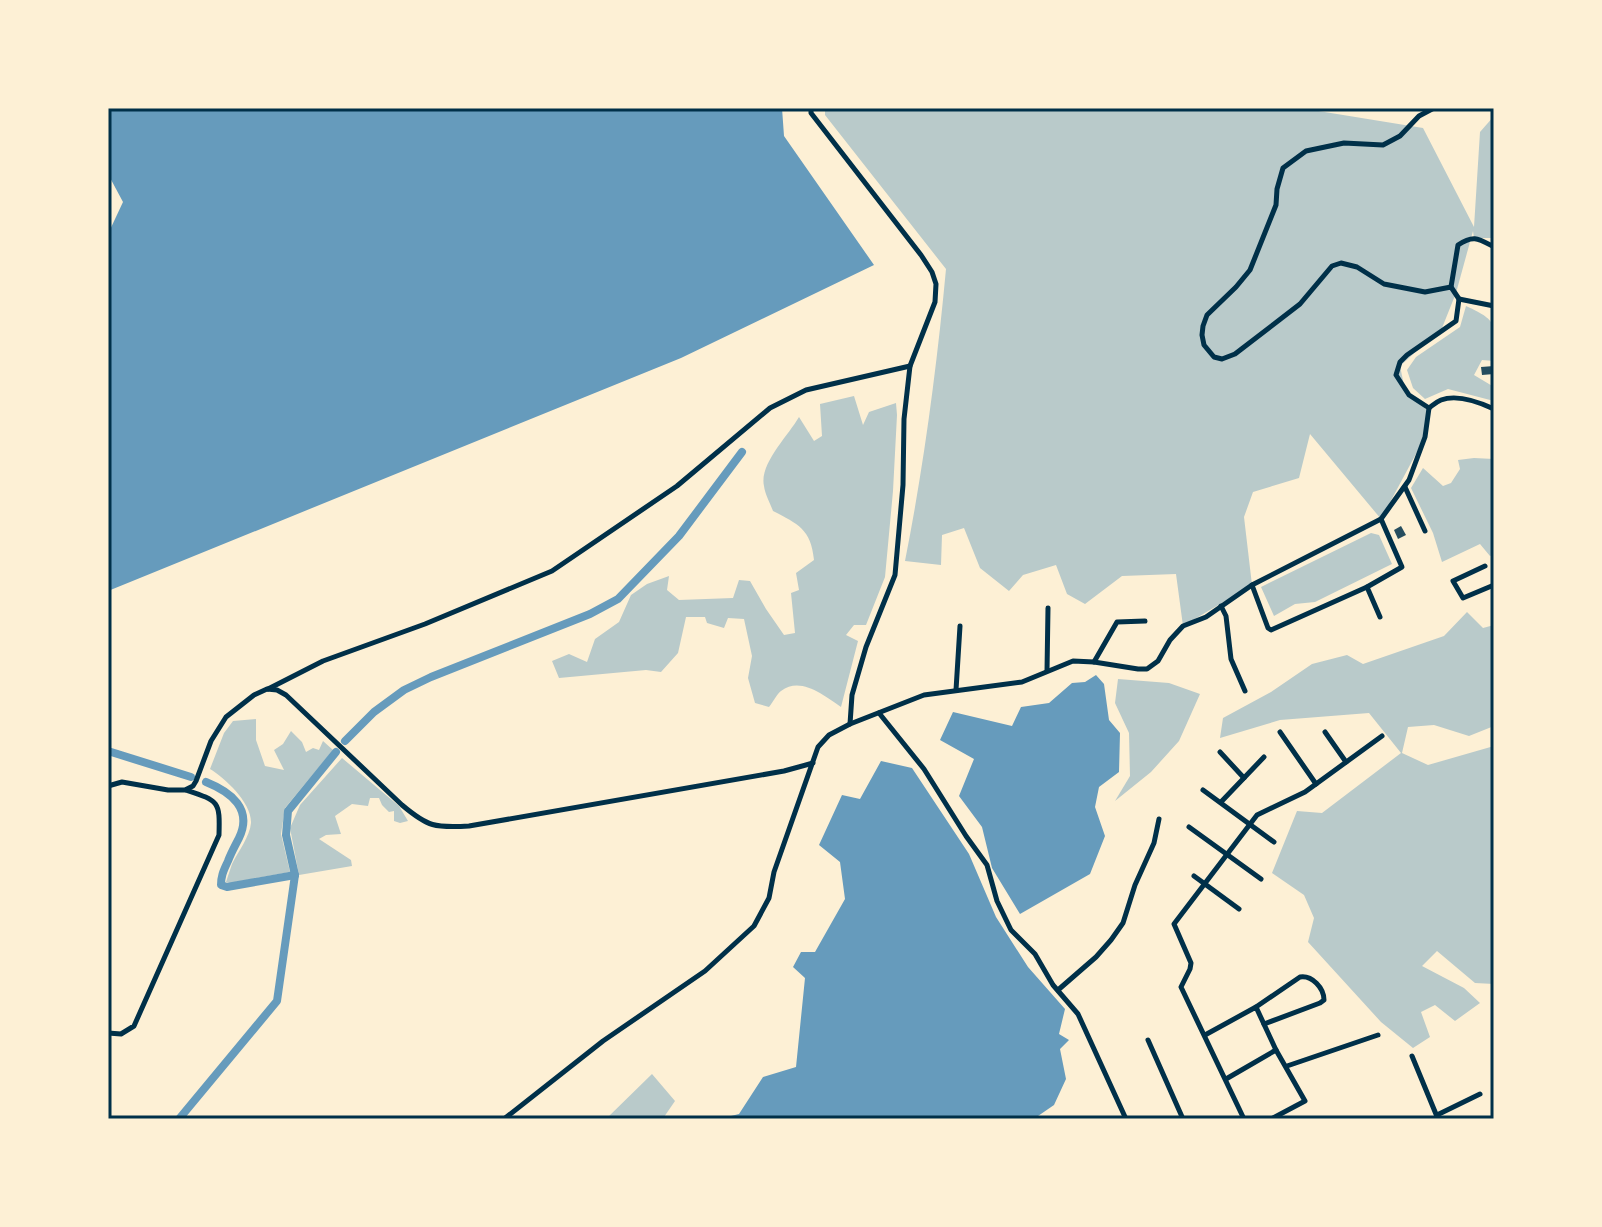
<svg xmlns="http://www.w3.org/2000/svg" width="1602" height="1227" viewBox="0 0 1602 1227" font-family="Commissioner,sans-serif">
  <rect width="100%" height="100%" fill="#fdf0d5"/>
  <g fill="#b9caca">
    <path d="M825,108h475l123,20 51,99 6,-95 14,-16v122h-20l-1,-7 -17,62 -14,35 -42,38 5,24 24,22 -4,25 -44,82 -71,-85 -11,44 -46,14 -9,25 8,68 -69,41 -7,-52 -54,2 -37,28 -18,-10 -11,-29 -33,10 -14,16 -29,-23 -16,-40 -22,7 -1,30 -36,-4c19,-96 32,-195 41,-292l-121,-154z"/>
    <path d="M1466,306c35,16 28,19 28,55l-12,-1 -8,15 20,12v14l-46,-12 -23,10 -12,-11 -6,-18 9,-13 44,-30z"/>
    <path d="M854,396l9,29 6,-13 27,-9 1,12 -4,76 -8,86 -19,48h-12l-8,10 12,6 -17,66c-17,-11 -40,-31 -60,-16 -4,3 -8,11 -12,16l-14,-4 -7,-25 4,-22 -8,-37 -16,-1 -4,10 -17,-5 -2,-6h-19l-8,36 -17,19 -15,-2 -87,8 -7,-17 17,-7 18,8 8,-23 24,-17 12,-27 16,-11 22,-8 -2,14 12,10 54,-2 6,-18 11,1 16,28 18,26 11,-2 -4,-40 8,-3 -3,-17 18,-13c-3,-31 -16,-36 -41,-49 -3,-8 -8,-17 -9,-25 -5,-22 24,-50 35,-69l15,24 8,-5 -2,-32z"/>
    <path d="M1474,458l20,1v95l-4,2 -10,-12 -38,18 -9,-29 -22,-45 12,-20 20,18 8,-3 9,-14 -2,-9z"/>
    <path d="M1371,533l8,2 13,29 -77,38 -20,2 -21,12 -13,-29z"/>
    <path d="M1467,612l16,16 11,-3v101l-25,10 -35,-11 -26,2 -6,26 26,12 66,-19v238l-19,-1 -38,-32 -15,15 42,22 16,15 -25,18 -20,-16 -14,7 9,25 -17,11 -32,-26 -73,-80 6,-24 -10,-23 -32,-22 25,-62 25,2 79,-60 -32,-40 -89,7 -60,18 3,-20 48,-26 41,-28 35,-9 16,9 81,-28z"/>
    <path d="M1118,679l51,4 31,11 -21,47 -28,31 -36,29 15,-25 -1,-43 -14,-30z"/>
    <path d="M256,719v21l9,26 19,4 -10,-20 9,-6 8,-13 11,11 4,10 7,-4 6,2 4,-9 10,9 -48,58 -4,26 9,38 -60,11 -4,-1c2,-6 4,-12 6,-18 6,-12 18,-28 19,-41 1,-20 -26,-45 -41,-54l14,-36 9,-12z"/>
    <path d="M342,758l57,48 9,15 -8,2 -6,-2v-10l-5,1 -7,-7 -3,-7h-9l-2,8 -16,-2 -17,12 6,18 -15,1 -7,4 32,21 1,6 -53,9 -9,-47 10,-23z"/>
    <path d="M652,1074l23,27 -11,16 1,2h-59z"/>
  </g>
  <g fill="#669bbc">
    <path d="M108,108h674l2,28 90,129 -193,93 -573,233v-357l15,-32 -15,-28z"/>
    <path d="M1096,675l8,9 5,36 11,13 -1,39 -20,15 -4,20 10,29 -15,38 -70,40 -28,-46 -10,-41 -23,-31 15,-37 -34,-19 13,-28 59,14 9,-19 28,-4 23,-20 13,-1z"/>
    <path d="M881,761l31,7 57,86 27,63 32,50 37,42 -6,25 10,6 -9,9 6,30 -12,26 -16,11v3h-319l20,-5 24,-37 33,-10 9,-89 -12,-11 8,-15h14l30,-53 -5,-37 -21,-17 23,-50 18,4z"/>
  </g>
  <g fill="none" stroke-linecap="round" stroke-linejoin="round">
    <g stroke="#669bbc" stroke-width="8">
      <path d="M345,741l29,-29 30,-22 27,-13 159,-63 28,-15 61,-63 63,-84"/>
      <path d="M108,751l83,26"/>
      <path d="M206,782c25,10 47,27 33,56 -4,8 -8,15 -11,23 -4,9 -7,14 -7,24l6,2 68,-12"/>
      <path d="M179,1119l98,-118 18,-126 -9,-40 2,-24 48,-59"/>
    </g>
  </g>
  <g fill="#264d5e">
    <path d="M1494,366v8l-12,1 -1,-8z"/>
    <path d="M1401,526l5,9 -8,4 -4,-9z"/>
  </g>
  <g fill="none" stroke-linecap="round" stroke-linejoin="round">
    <g stroke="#003049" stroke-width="5">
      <path d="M811,108v5l110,142 11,17 4,12 -1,18 -25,64 -6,53 -1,66 -8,90 -29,72 -14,48 -2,29"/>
      <path d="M1451,287l7,-42c16,-11 21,-6 36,2"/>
      <path d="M1459,299l35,7"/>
      <path d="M1429,408l-20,-13 -13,-20 4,-13 7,-7 49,-34 3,-22 -8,-12 -26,5 -41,-8 -27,-17 -16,-4 -9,3 -32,38 -65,50 -13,5 -8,-2 -10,-12 -2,-10 1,-9 4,-11 29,-28 14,-17 26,-65 1,-16 6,-21 23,-17 38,-8 39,2 17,-9 19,-20 15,-8"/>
      <path d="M1429,408c4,-3 7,-6 12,-8 16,-6 38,2 53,9"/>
      <path d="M1405,487l20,44"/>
      <path d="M1485,566l-32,15 10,17 31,-13"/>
      <path d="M1252,585l16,43 3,2 96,-43"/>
      <path d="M1221,606l5,10 5,43 14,32"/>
      <path d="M1380,617l-13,-30 35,-20 -21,-48"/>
      <path d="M1094,662l23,-40 28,-1"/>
      <path d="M1047,671l1,-63"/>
      <path d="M268,689l55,-28 102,-37 127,-53 125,-85 93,-78 36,-18 104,-24"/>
      <path d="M956,690l4,-64"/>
      <path d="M879,713l45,56 42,67 21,29 10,36 14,29 24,24 18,31 25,29 48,105"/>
      <path d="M1280,732l36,52"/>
      <path d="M1325,732l21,30"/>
      <path d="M1220,752l24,26"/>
      <path d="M108,786l14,-4 46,8h17l8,-4 3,-5 15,-40 15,-24 28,-22 13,-6 10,1 9,5 116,110c26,22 33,23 67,21l315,-55 29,-8"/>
      <path d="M1203,790l71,52"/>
      <path d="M1221,802l43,-45"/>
      <path d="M1189,827l72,52"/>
      <path d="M1194,876l45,33"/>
      <path d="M1058,990l38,-33 15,-17 12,-17 12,-38 19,-42 5,-24"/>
      <path d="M1256,1007l44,-30c12,-2 24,11 24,23l-4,3 -56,21"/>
      <path d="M108,1033l13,1 13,-8 85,-191c1,-34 0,-34 -33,-45"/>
      <path d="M1205,1035l51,-28 20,43 29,51 -34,18"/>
      <path d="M1148,1040l35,79"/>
      <path d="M1412,1056l26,63"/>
      <path d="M1287,1066l91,-31"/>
      <path d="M1226,1079l50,-29"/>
      <path d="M1437,1115l43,-21"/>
      <path d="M504,1119l99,-78 102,-70 49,-45 15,-28 5,-26 44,-125 11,-12 21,-11 74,-29 98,-13 51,-21 21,1 44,7h9l11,-8 12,-21 13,-14 23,-9 46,-32 129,-66 28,-39 16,-43 4,-29"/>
      <path d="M1244,1119l-63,-132 9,-18 1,-6 -17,-39 83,-109 48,-23 77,-56"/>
    </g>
  </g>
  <rect width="1602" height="1227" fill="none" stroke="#fdf0d5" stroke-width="220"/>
  <rect x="110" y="110" width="1382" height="1007" fill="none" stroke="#003049" stroke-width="3"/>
</svg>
